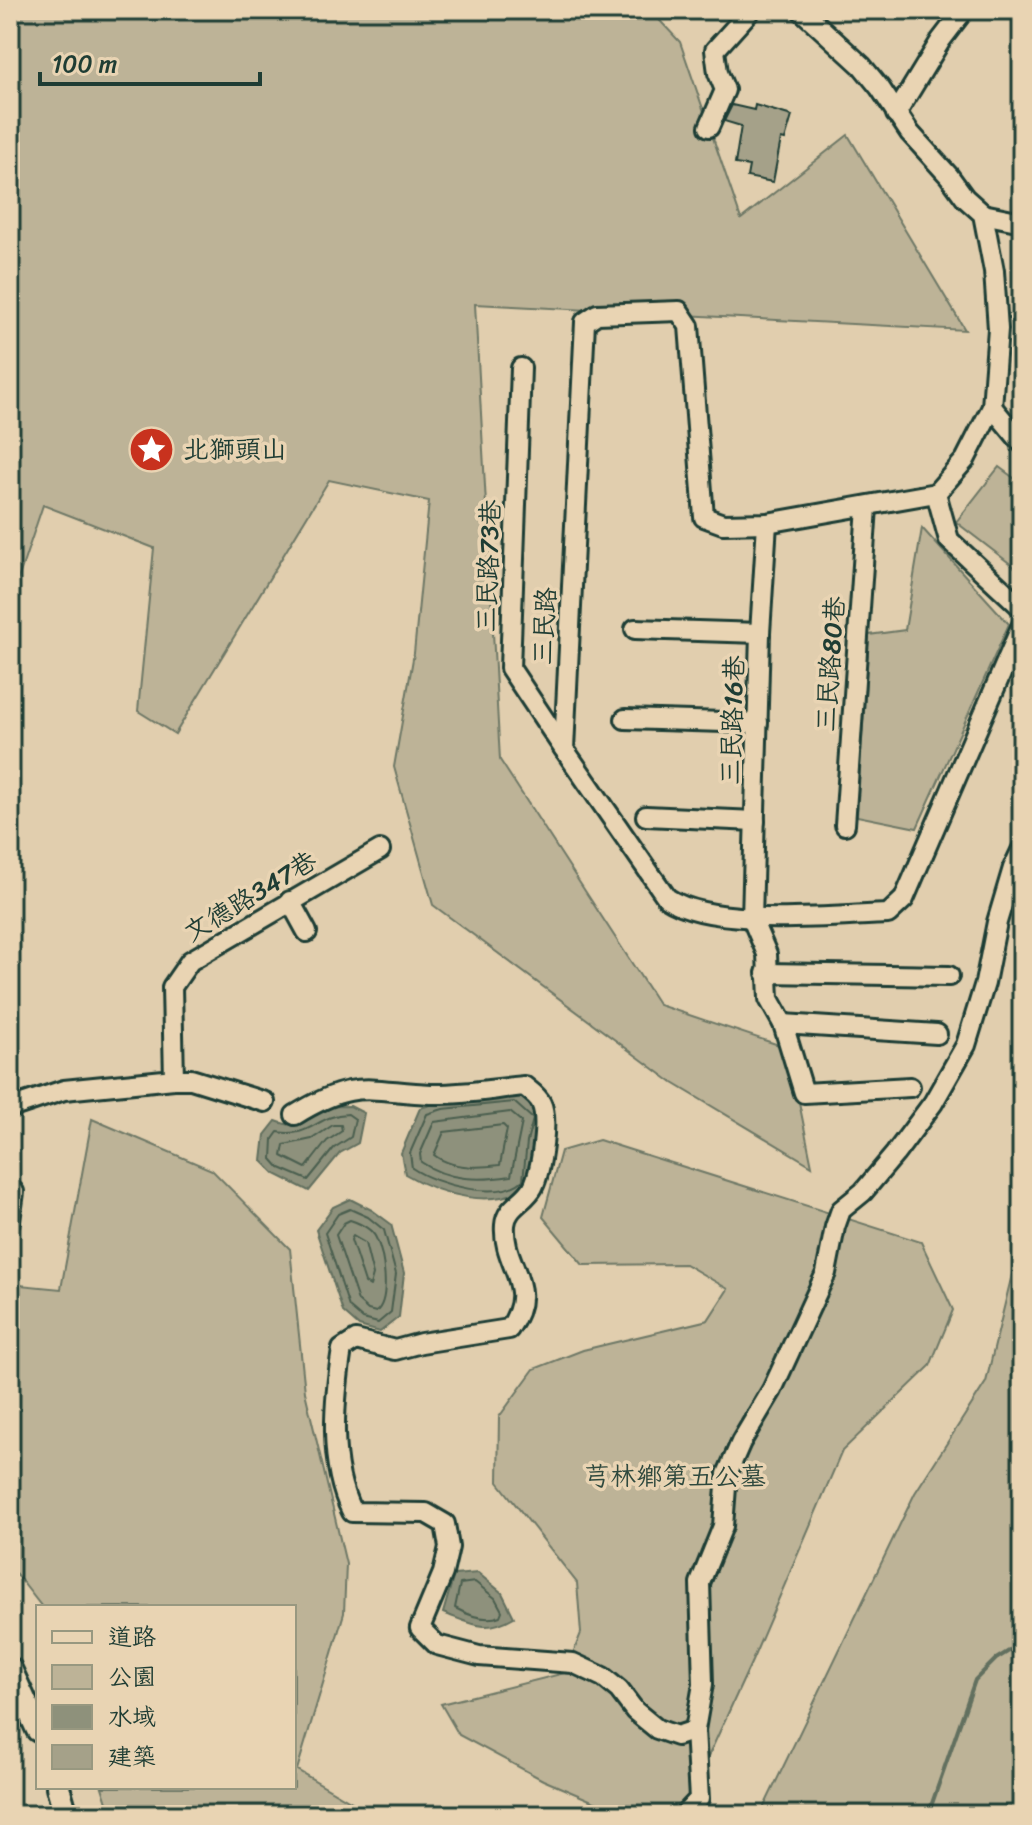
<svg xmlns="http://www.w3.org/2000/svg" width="1032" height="1825" viewBox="0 0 1032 1825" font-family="Sriracha,'LXGW WenKai TC',sans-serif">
  <rect width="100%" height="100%" fill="#e1ceae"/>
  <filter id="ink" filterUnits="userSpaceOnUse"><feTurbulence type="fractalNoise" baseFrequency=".0125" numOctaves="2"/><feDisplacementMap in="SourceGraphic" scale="16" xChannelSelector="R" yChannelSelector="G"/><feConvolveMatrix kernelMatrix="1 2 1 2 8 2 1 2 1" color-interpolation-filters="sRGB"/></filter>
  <g filter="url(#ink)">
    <g fill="#bdb397" stroke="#6e7866" stroke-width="2">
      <path d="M10,10h640l30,32 61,177 107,-84 117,195 -490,-26 25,456 159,245 129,43 24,118 -139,-83 -240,-178 -39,-138 20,-114 15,-152 -100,-21 -154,254 -37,-23 16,-163 -111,-43 -33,98z"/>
      <path d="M999,467l23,17 -1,88 -65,-50z"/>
      <path d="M922,528l87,96 -92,204 -60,-12 12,-181 36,-5z"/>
      <path d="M92,1119l120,51 78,79 15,143 41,172 -2,49 -47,157 77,45h-263l-9,-28h192v-180h-252l-32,-41v-282l51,5z"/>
      <path d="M599,1140l322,102 32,68 -23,56 -88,85 -90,210 -65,142 -14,12h-48l-82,-35 -84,-45 -18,-31 124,-31 16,-40 -4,-50 -79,-101 1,-65 35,-48 49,-19 125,-30 20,-31 -43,-25 -102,1 -40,-48 18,-66z"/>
      <path d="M1022,1233v582h-262l155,-322 71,-111z"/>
    </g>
    <g fill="#8e917b" stroke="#626f5f" stroke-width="2">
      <path d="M518,1093l25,22 -13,70c-36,26 -89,10 -125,-11l-4,-21 19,-45 21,-6z"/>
      <path d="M350,1106l14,7 -6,30 -18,10 -31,38 -34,-17 -13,-13 3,-26 11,-14c30,12 30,-9 54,-14 6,-1 14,-1 20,-1z"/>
      <path d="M350,1199l22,11 19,14 13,49 -5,44 -19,15 -21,-6 -16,-14 -27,-82 17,-23z"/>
      <path d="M478,1573l24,20 12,24c-29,17 -41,7 -71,-4l11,-38z"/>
    </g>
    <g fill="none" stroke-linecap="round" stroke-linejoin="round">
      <g stroke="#4b5f50" stroke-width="2">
        <path d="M514,1102l19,17 -6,23 -4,38c-24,22 -86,5 -111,-12l-2,-15 17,-39 16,-5z"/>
        <path d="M510,1112l12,10 -11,54c-31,5 -63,5 -90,-14l-1,-8 14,-32z"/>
        <path d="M348,1114l7,5 -4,18 -17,11 -26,32 -28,-12 -8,-9 1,-20 5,-7c34,6 38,-17 70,-18z"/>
        <path d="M333,1125h8l1,6 -15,10 -21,27 -24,-12 2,-11 28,-6z"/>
        <path d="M503,1125l4,4 -7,36c-21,3 -48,4 -66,-10l10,-23z"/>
        <path d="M350,1209l18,8 16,13 12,44 -5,38 -13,11 -15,-4 -14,-12 -24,-74 13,-19z"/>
        <path d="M350,1220c9,3 22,9 26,18 8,16 15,62 0,74l-8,-2 -10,-9 -22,-66 8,-12z"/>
        <path d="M353,1236l12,7 8,32 -3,11 -5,-3 -14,-43z"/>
        <path d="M475,1582l20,16 7,13 -2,5c-14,6 -32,-1 -45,-8l5,-24z"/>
      </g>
      <path stroke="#626f5f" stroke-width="4" d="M928,1815l47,-135 21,-21 26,-16"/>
    </g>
    <path fill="#a5a189" stroke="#1f3d34" stroke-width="2" d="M732,105l22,5 1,-5 37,11 -7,24 -4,-1 -8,43 -26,-5 2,-11 -14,-2 6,-38 -17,-5z"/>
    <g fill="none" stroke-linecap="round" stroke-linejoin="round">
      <defs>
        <g id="minor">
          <path d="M801,10l61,56 18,22 30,45 39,43 16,22 18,16 11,57 4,58 -6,78 -27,53 -29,33 -169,30 -44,1 -19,-7 -15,-191 -10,-15 -82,3 -12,8 -21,427 103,149c47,31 164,18 221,16l16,-15 118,-274"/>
          <path d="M896,114l45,-74 23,-30"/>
          <path d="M709,127l16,-37 -7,-17 -3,-23 36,-40"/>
          <path d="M983,214l39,8"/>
          <path d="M521,368l-11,300 54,81"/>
          <path d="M992,407l30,36"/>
          <path d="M936,493l13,47 73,68"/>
          <path d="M767,523l-7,110 -8,286 15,35 2,45 14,25 21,69 106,-6"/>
          <path d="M635,629l125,4"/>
          <path d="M625,719l133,4"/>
          <path d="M646,816l109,5"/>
          <path d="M845,825l22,-318"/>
          <path d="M290,901l17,31"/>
          <path d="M766,973l183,3"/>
          <path d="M783,1024l154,10"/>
          <path d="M174,1079h17l74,23"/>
          <path d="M10,1108l54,-18 110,-11 -2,-92 18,-26 190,-111"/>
          <path d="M295,1115c60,-37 72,-24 136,-21 31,1 62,-5 93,-8 6,5 14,10 17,17 8,16 0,68 -8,84 -8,15 -27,20 -28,38 -3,42 35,60 4,104l-88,14 -26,7 -39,-10 -14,9c-8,52 -14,115 10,163l74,1 19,11 4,23 -6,26 -23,55 17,17 42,11 94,7 30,14 16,13 16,21 22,18 20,7 18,-6"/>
          <path d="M10,1221l4,-29"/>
          <path d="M684,1815l15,-16 -4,-69 8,-46 -3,-101 23,-57 4,-52 14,-32 31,-52 54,-117 9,-46 6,-17 22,-18 32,-38 38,-51 33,-58 19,-62 12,-61 16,-54 9,-19"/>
        </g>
        <g id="major">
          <path d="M10,1669l28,61"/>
          <path d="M58,1787l8,28"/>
        </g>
      </defs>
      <use href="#minor" stroke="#1f3d34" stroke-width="24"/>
      <use href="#major" stroke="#1f3d34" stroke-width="28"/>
      <use href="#minor" stroke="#e9d4b3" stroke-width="18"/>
      <use href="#major" stroke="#e9d4b3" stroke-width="22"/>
    </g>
  </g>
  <defs>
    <symbol id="sight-disc" viewBox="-11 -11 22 22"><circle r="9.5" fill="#c8321e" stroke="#e9d4b3"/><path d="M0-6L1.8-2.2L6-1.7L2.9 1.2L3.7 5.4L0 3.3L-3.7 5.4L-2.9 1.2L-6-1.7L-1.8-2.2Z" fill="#fff"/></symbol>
  </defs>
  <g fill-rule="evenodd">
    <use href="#sight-disc" x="126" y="424" width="51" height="51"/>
  </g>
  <g text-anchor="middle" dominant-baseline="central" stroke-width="7" stroke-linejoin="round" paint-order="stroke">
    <g font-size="26" fill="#1f3d34" stroke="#e9d4b3" text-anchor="start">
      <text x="183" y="449">北獅頭山</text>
    </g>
    <g font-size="26" fill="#1f3d34" stroke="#e9d4b3">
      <text transform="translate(488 566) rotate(-88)">三民路73巷</text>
      <text transform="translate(544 626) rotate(-87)">三民路</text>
      <text transform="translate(830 664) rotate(-86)">三民路80巷</text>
      <text transform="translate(732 720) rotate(-88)">三民路16巷</text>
      <text transform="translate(250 896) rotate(-31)">文德路347巷</text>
    </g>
    <g font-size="26" fill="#2f493e" stroke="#e9d4b3">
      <text x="675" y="1476">芎林鄉第五公墓</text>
    </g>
  </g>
  <rect width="1032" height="1825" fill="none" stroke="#e9d4b3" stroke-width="40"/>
  <rect x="20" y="20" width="992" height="1785" fill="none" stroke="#1f3d34" stroke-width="3" filter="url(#ink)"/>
  <rect x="36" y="1605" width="260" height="184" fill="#e9d4b3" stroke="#989880" stroke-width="2"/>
  <rect x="52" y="1631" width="40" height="12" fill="#e9d4b3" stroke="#989880" stroke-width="2"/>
  <text x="108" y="1645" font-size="24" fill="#1f3d34">道路</text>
  <rect x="52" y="1665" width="40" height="24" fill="#bdb397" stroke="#989880" stroke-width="2"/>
  <text x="108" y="1685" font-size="24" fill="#1f3d34">公園</text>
  <rect x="52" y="1705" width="40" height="24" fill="#8e917b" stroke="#989880" stroke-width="2"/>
  <text x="108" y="1725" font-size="24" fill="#1f3d34">水域</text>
  <rect x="52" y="1745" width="40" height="24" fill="#a5a189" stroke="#989880" stroke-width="2"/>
  <text x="108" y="1765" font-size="24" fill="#1f3d34">建築</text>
  <path d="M40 72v12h220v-12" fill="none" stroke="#1f3d34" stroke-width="4"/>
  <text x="52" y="72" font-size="24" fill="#1f3d34" stroke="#e9d4b3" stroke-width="6" paint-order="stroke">100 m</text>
</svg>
